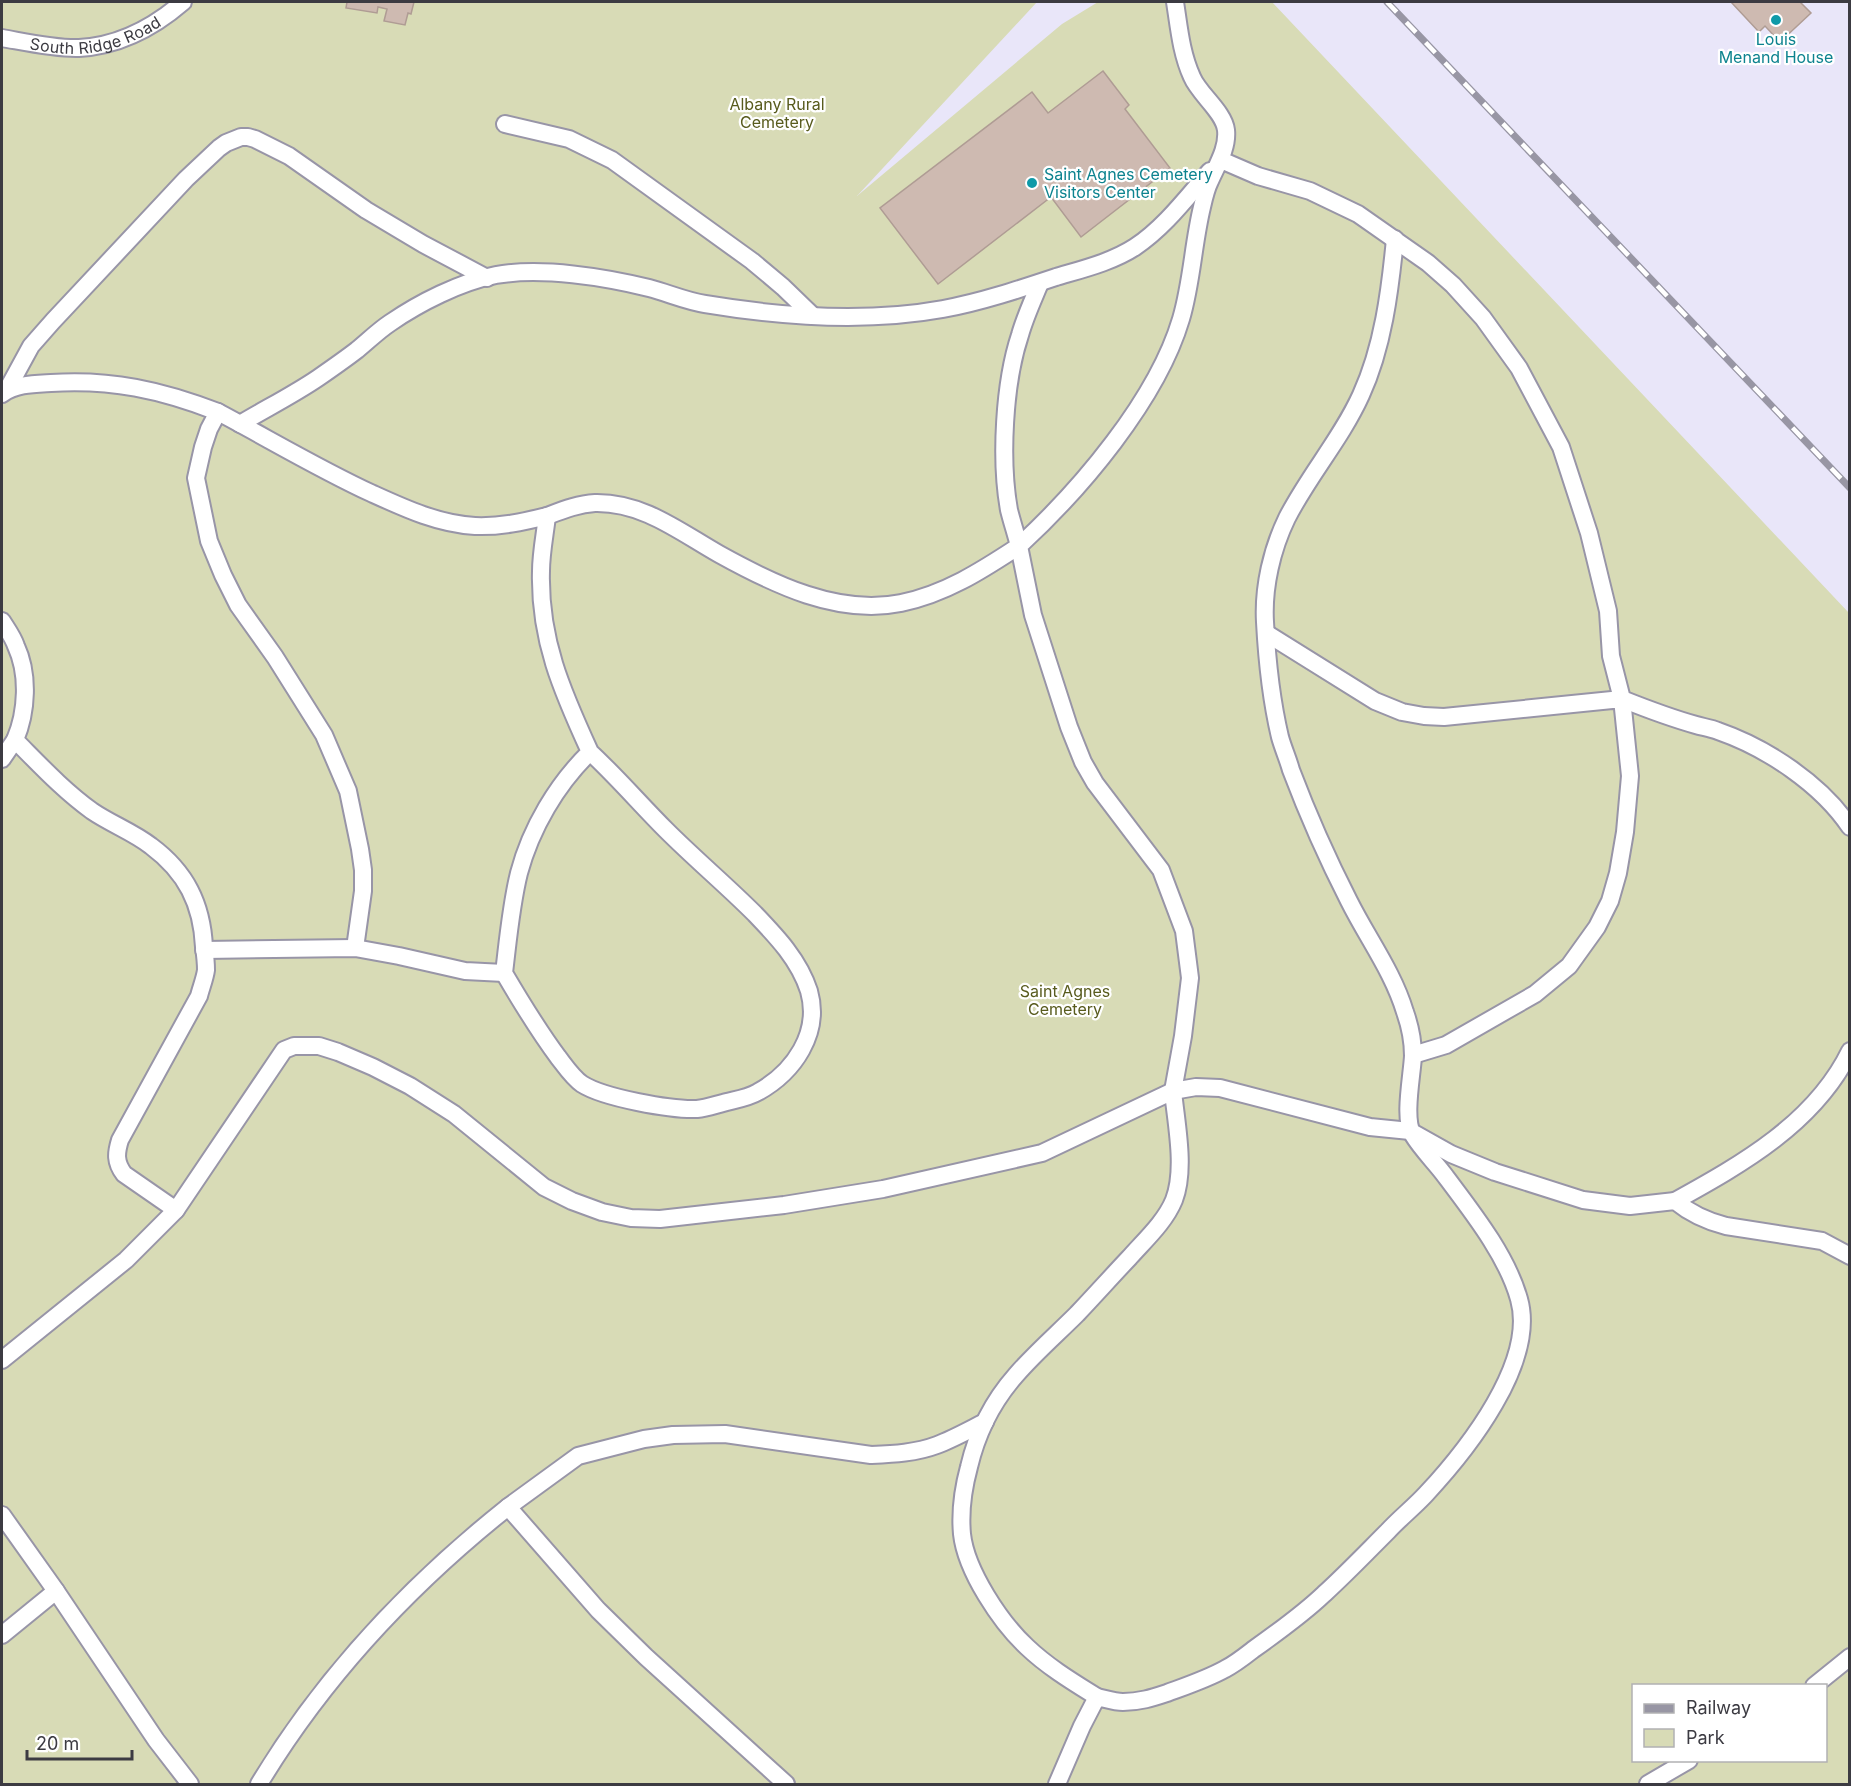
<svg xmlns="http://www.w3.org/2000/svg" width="1851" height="1786" viewBox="0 0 1851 1786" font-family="Inter,sans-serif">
  <rect width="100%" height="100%" fill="#e9e6f9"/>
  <path fill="#d8dbb6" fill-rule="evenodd" d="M2,2h1035l-180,194 205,-172 36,-22h174l577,611v1171h-1847zM1634,1686h192v74h-192z"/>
  <g fill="#cebab1" stroke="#af9c94" stroke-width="1.5">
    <path d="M347,2h67l-3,12 -3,-1 -3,12 -21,-4 3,-12 -9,-2 -1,6 -31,-5z"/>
    <path d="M1731,2h69l11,11 -31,29 -15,-16 -6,6z"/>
    <path d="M1103,71l26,34 -4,4 45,59 -89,69 -30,-40 -113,87 -58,-76 152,-116 16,21z"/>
  </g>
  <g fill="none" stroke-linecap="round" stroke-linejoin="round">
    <defs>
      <g id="service">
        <path d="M1175,2c4,25 6,51 17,75 7,17 32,35 34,53 2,18 -9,35 -16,51 -4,8 -6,17 -8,26 -9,37 -10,75 -21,112 -24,81 -101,171 -162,227l14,69 36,112 14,35 12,21 66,87 23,61 6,47 -7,58 -10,55 23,-4 24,1 150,39 40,4 41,23 44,18 88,28 47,6 45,-5c16,13 31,20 51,25l96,15 28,15"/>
        <path id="s1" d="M2,38c23,4 54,11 77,10 39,-2 75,-21 104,-46"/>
        <path d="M505,124l64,15 43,21 140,101 31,26 30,29"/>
        <path d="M1221,160l37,16 52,15 48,23 70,49 25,22 30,33 36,50 42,79 28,86 19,78 3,45 11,43c25,10 49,19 74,26 7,2 15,3 22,6 49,17 103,53 132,96"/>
        <path d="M7,390l24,-44 22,-25 133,-142 33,-31 7,-5 15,-6h7l7,2 34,17 77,54 57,34 64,34"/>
        <path d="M2,394c14,-10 31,-10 49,-11 60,-4 110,7 167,29l-9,17 -6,18 -7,31 13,63 14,34 15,30 37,52 49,78 24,56 12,58 3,21v21l-8,57"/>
        <path d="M218,412c51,27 101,57 153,81 33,15 67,31 104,33 25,1 48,-4 72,-10 -2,18 -6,37 -6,55 -2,68 21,120 49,181 -33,32 -59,76 -71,121 -8,32 -11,67 -15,100 17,29 34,57 54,84 7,9 15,21 24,27 22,14 89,26 115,25 9,-1 18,-4 26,-6 11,-3 25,-5 35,-11 36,-20 63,-59 51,-101 -10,-31 -32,-54 -54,-77 -29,-29 -60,-55 -89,-84 -26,-26 -49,-53 -76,-78"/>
        <path d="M240,424c25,-15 53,-29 78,-46 13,-9 26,-18 39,-28 11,-9 21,-19 33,-27 29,-20 70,-41 106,-48 46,-8 108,2 153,13 19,5 37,13 56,16 78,13 161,19 238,5 38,-7 77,-20 113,-32 27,-8 56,-15 79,-30 30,-20 52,-50 75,-76"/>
        <path d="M547,516c16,-6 31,-12 48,-13 48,-1 85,29 124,51 54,30 119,62 182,49 44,-9 80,-32 118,-57 -3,-12 -7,-24 -10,-36 -9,-50 -5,-127 11,-175 5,-18 13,-35 20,-52"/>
        <path d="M2,621c5,8 11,16 14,25 13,28 11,66 -1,94 25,25 48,50 77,71 19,13 41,21 59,35 35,26 51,58 53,101 1,7 2,15 2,23 -1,8 -5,18 -7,26l-79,144c-4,13 -5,22 4,34l52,36 108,-160 10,-4h25l19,6 35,15 37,19 44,28 90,73 28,14 30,11 29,6 29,1 124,-14 99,-16 159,-36 131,-62c3,32 13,78 1,109 -9,22 -29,40 -44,57 -18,19 -35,38 -53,57 -20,20 -42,39 -61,61 -23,26 -39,58 -47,92 -6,22 -9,45 -7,67 4,37 39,89 65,113 21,20 46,35 70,50"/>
        <path d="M1266,633l109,68 27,11 22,4 20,1 178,-18 8,77 -5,56 -7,41 -8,28 -13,26 -28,39 -34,28 -89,51 -33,10"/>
        <path d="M2,759l13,-19"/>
        <path d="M204,950l151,-2 44,8 66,15 39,2"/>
        <path d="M1675,1201c67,-37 140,-78 175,-150"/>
        <path d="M2,1360l124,-100 50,-50"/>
        <path d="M508,1507l70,-51 66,-17 29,-4 52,-1 146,21c22,-1 45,-2 66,-10 16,-6 32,-15 48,-23"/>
        <path d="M2,1515l54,76 100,149 34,44"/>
        <path d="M2,1635l54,-44"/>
        <path d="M1814,1686l36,-29"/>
        <path d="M259,1784c65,-108 151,-199 249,-277l90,103 48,47 140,127"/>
        <path d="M1057,1784l25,-58 15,-29c9,2 18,5 26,5 16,0 29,-4 44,-9 19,-7 40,-14 58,-24 10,-5 20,-13 29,-20 24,-17 49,-35 70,-55 22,-20 43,-42 64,-63 12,-13 26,-24 38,-37 41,-44 111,-132 93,-195 -12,-43 -46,-86 -73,-122 -10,-14 -24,-27 -33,-42 -10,-16 -1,-59 0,-79 0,-14 -3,-30 -8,-44 -12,-40 -37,-73 -56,-111 -22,-43 -41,-86 -58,-131 -3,-11 -8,-22 -11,-33 -9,-38 -13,-77 -15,-115 -2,-35 7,-73 22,-104 22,-43 54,-79 74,-123 22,-48 29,-104 34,-156"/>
        <path d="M1648,1784l41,-24"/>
      </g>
    </defs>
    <use href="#service" stroke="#9895a7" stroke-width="20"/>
    <use href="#service" stroke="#fff" stroke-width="16"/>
    <defs>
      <path id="rail" d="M1387,2l463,486"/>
    </defs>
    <use href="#rail" stroke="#9896a4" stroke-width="7"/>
    <use href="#rail" stroke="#fff" stroke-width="4.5" stroke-dasharray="14" stroke-linecap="butt"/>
  </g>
  <g fill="#0f9aa8" stroke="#fff" stroke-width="2">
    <circle cx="1776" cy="20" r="6"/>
    <circle cx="1032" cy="183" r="6"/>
  </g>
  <g text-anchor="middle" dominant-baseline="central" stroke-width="4.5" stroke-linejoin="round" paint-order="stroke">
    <g font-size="16" fill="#3c3b42" stroke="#fff">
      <text stroke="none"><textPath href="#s1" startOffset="96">South Ridge Road</textPath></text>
    </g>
    <g font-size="16" fill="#0d838f" stroke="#fff">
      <text x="1776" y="39">Louis<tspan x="1776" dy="18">Menand House</tspan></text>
      <text x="1044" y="174" text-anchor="start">Saint Agnes Cemetery<tspan x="1044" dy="18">Visitors Center</tspan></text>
    </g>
    <g font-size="16" fill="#585b1d" stroke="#fff">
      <text x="777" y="104">Albany Rural<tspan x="777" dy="18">Cemetery</tspan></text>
      <text x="1065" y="991">Saint Agnes<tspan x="1065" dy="18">Cemetery</tspan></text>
    </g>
  </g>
  <rect width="1851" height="1786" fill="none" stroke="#3c3b42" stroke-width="6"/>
  <rect x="1632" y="1684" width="195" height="78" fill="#ffffff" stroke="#b1b1b3" stroke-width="1.5"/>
  <rect x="1644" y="1704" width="30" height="9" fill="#9896a4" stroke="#b1b1b3" stroke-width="1.5"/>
  <text x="1686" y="1714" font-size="18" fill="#3c3b42">Railway</text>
  <rect x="1644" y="1729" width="30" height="18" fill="#d8dbb6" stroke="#b1b1b3" stroke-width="1.5"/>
  <text x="1686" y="1744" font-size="18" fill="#3c3b42">Park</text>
  <path d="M27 1750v9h105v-9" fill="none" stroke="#3c3b42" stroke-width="3"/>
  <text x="36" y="1750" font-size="18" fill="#3c3b42" stroke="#ffffff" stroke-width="4.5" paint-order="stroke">20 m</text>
</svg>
